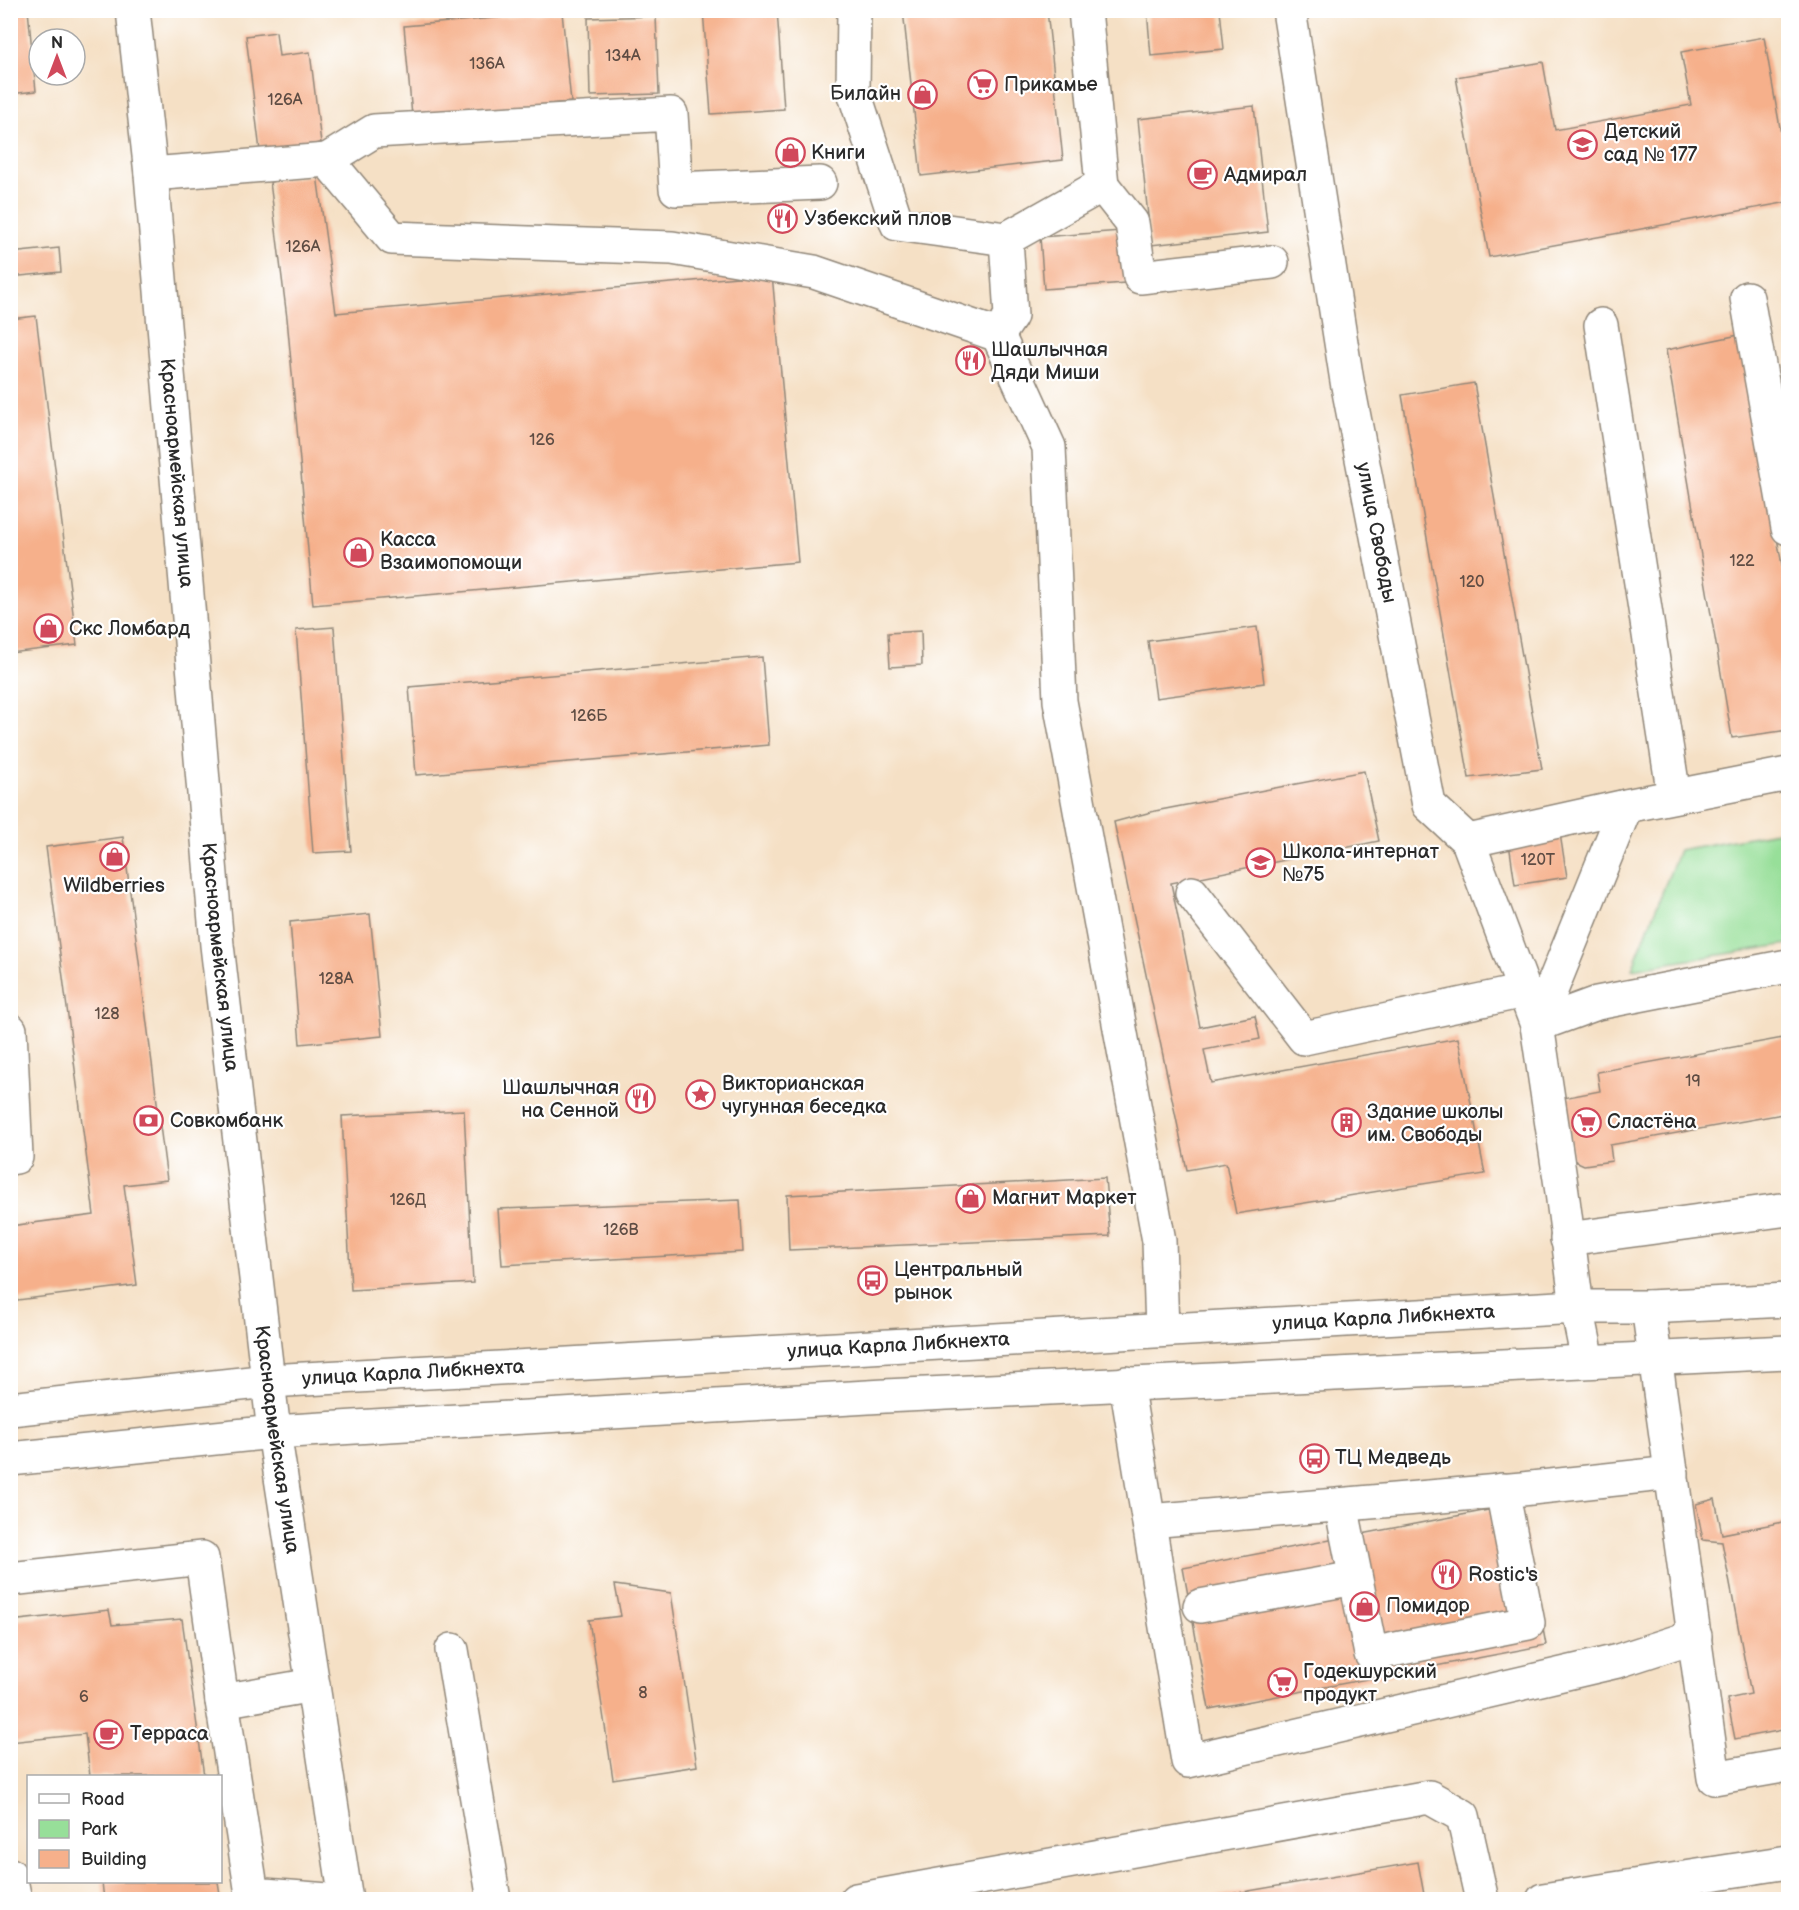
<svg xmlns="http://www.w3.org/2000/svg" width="1799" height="1910" viewBox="0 0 1799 1910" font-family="'Balsamiq Sans',sans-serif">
  <rect width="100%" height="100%" fill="#fff"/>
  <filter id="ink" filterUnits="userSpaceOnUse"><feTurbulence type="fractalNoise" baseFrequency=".0167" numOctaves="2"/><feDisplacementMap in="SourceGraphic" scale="12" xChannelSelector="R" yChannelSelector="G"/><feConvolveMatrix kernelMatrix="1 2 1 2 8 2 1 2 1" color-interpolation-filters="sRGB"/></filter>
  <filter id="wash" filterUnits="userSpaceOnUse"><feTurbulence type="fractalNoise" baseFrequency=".008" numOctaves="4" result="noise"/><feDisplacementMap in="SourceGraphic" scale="24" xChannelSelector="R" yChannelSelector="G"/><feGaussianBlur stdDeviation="1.35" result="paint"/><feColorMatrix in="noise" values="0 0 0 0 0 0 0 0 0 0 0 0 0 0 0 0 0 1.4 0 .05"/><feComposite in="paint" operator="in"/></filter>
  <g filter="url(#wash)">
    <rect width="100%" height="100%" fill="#f5e0c5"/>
    <path fill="#97df99" stroke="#618562" stroke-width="1.5" d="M1788,830v114l-156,25 47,-119z"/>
    <g id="blocks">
      <g fill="#f6b08b">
        <path d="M10,10h18l8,81 -26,3z"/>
        <path d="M703,10h74l7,99 -73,5z"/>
        <path d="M903,10h144l16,150 -142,16z"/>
        <path d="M1147,10h73l4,39 -73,7z"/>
        <path d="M562,12l9,90 -159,14 -8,-90z"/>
        <path d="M656,16l3,78 -69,2 -2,-78z"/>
        <path d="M276,32l3,24 31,-4 11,91 -61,8 -14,-115z"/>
        <path d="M1764,37l24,136v29l-299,55 -33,-180 87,-15 12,68 136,-25 -10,-53z"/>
        <path d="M1254,106l14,126 -117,13 -13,-126z"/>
        <path d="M317,175l19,138 436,-39 26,288 -485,43 -26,-287 -17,-136z"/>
        <path d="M1121,231l4,52 -81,6 -4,-52z"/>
        <path d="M59,248l2,24 -51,5v-24z"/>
        <path d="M36,316l41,329 -67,8v-334z"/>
        <path d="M1739,335l49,262v133l-56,8 -66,-388z"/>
        <path d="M1474,383l68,386 -73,9 -67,-383z"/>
        <path d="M334,627l17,224 -38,2 -17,-223z"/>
        <path d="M1257,627l7,56 -108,15 -8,-57z"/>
        <path d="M921,631l1,34 -32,2 -2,-34z"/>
        <path d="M762,657l7,88 -353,30 -7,-88z"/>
        <path d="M1364,771l15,70 -208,42 29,144 55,-11 5,23 -56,11 7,33 247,-45 27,136 -249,40 -10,-51 -39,7 -73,-348 41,-11z"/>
        <path d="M1560,834l7,43 -52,8 -6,-42z"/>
        <path d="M123,837l44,343 -43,5 13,100 -127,16v-75l84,-11 -48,-368z"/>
        <path d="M370,914l12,122 -82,8 -10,-122z"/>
        <path d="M1788,1037v76l-178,32 2,16 -28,4 -11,-5 -10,-62 37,-7 -3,-19z"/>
        <path d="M464,1110l9,173 -122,7 -9,-174z"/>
        <path d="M1105,1178l5,58 -321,14 -2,-55z"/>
        <path d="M740,1200l3,52 -241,13 -4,-56z"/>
        <path d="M1715,1499l7,35 66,-13v208l-53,10 -8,-40 24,-5 -29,-152 -19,-2 -7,-36z"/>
        <path d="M1520,1504l26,141 -337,64 -26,-141z"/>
        <path d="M615,1585l56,8 26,173 -84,13 -24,-159 32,-4z"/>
        <path d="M109,1610l3,15 70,-6 22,157h-114l-5,-42 -75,8v-121z"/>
        <path d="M1418,1862l7,38h-216l-1,-2z"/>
        <path d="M102,1882h116l3,18h-117z"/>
      </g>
    </g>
  </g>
  <g filter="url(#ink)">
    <use href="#blocks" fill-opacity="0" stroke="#908678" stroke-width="1.5"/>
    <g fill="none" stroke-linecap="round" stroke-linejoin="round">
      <defs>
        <g id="minor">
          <path id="s1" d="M133,10l18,164 66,771 57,487 72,468"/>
          <path d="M854,10l-1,79 44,135 109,15 96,-54 -17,-175"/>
          <path id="s2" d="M1289,10l58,371 82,424 39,36 69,184"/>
          <path d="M327,160l47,-29 297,-17 5,75 144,-6"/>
          <path d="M151,174l176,-14 65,78 280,10 142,24 184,63 51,112 11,254 99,540 3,89"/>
          <path d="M1102,185l30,38 8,54 132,-15"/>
          <path d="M1747,298l41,230"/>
          <path d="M1601,325l73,471"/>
          <path d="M998,335l13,-19 -5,-77"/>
          <path d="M1468,841l158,-35"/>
          <path d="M1192,893l112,145 220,-47"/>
          <path d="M1537,1025l60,-22 191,-37"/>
          <path d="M10,1030l6,127 -6,1"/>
          <path d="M1567,1239l221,-30"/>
          <path d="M1648,1307l66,471 74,-13"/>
          <path d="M1588,1361l-11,-54 -15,-115 -25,-167 89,-219 162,-32"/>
          <path d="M1126,1383l62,378 430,-100 77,-25"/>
          <path d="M1341,1505l30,149 157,-31 -26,-133"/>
          <path d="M1149,1521l373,-32 150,-16"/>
          <path d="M10,1579l192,-21 20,143 91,-16"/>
          <path d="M1200,1606l155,-28"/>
          <path d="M452,1650l42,250"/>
          <path d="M222,1701l30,193 76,6"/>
          <path d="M10,1875l5,25"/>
          <path d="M856,1900l573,-103 34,19 19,84"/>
          <path d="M1543,1900l245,-38"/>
        </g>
        <g id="major">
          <path id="s3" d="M10,1409l259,-28 1308,-74h71l140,-7"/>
          <path d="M10,1459l264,-27 81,-5 530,-31 903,-44"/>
        </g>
      </defs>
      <use href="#minor" stroke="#908678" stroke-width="36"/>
      <use href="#major" stroke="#908678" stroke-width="36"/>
      <use href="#minor" stroke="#fff" stroke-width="33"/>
      <use href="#major" stroke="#fff" stroke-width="33"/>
    </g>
  </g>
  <defs>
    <symbol id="supermarket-ring" viewBox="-11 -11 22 22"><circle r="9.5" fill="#fff" stroke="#d1495b" stroke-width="1.5"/><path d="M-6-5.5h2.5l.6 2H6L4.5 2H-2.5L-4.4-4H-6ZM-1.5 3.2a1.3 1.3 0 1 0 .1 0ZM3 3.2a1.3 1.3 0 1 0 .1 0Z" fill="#d1495b"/></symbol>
    <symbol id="shop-ring" viewBox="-11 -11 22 22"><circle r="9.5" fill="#fff" stroke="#d1495b" stroke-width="1.5"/><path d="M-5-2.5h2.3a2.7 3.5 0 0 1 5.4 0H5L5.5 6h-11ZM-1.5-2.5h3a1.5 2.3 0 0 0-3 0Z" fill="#d1495b"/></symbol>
    <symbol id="school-ring" viewBox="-11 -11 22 22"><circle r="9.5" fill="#fff" stroke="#d1495b" stroke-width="1.5"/><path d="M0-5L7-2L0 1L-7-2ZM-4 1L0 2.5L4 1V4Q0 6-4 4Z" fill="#d1495b"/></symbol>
    <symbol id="cafe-ring" viewBox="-11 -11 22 22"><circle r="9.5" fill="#fff" stroke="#d1495b" stroke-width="1.5"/><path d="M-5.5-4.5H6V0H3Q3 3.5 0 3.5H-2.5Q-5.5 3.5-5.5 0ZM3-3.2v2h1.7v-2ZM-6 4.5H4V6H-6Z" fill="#d1495b"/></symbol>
    <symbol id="restaurant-ring" viewBox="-11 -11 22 22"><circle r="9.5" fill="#fff" stroke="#d1495b" stroke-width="1.5"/><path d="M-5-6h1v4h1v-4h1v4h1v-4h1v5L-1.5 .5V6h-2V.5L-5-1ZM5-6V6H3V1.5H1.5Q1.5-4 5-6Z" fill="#d1495b"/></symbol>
    <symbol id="sight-ring" viewBox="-11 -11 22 22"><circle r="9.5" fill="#fff" stroke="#d1495b" stroke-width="1.5"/><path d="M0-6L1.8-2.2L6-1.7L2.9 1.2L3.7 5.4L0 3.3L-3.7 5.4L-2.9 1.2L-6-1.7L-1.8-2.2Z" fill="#d1495b"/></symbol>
    <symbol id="bank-ring" viewBox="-11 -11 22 22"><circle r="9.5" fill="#fff" stroke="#d1495b" stroke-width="1.5"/><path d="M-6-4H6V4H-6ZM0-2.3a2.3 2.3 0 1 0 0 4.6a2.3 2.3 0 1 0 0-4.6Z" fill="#d1495b"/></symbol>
    <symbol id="building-ring" viewBox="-11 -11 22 22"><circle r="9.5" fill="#fff" stroke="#d1495b" stroke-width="1.5"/><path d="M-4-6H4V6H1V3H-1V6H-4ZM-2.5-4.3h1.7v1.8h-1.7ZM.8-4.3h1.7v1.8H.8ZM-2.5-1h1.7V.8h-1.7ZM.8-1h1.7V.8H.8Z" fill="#d1495b"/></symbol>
    <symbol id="bus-ring" viewBox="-11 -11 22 22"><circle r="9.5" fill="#fff" stroke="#d1495b" stroke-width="1.5"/><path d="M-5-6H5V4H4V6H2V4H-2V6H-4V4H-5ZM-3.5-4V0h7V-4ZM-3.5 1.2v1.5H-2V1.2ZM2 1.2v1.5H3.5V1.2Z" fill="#d1495b"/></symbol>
  </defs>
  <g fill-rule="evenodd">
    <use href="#supermarket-ring" x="966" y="68" width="33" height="33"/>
    <use href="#shop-ring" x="906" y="78" width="33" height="33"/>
    <use href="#school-ring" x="1566" y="128" width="33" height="33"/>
    <use href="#shop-ring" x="774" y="136" width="33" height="33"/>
    <use href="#cafe-ring" x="1186" y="158" width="33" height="33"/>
    <use href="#restaurant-ring" x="766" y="202" width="33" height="33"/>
    <use href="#restaurant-ring" x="954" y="344" width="33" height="33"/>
    <use href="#shop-ring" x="342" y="536" width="33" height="33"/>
    <use href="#shop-ring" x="32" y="612" width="33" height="33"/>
    <use href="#shop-ring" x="98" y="840" width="33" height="33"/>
    <use href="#school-ring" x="1244" y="846" width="33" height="33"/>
    <use href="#sight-ring" x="684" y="1078" width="33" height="33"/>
    <use href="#restaurant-ring" x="624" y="1082" width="33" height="33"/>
    <use href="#bank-ring" x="132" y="1104" width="33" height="33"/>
    <use href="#supermarket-ring" x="1570" y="1106" width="33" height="33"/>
    <use href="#building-ring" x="1330" y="1106" width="33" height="33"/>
    <use href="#shop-ring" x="954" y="1182" width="33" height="33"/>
    <use href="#bus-ring" x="856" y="1264" width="33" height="33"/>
    <use href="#bus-ring" x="1298" y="1442" width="33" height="33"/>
    <use href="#restaurant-ring" x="1430" y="1558" width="33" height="33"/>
    <use href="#shop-ring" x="1348" y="1590" width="33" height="33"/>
    <use href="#supermarket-ring" x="1266" y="1666" width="33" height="33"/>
    <use href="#cafe-ring" x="92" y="1718" width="33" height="33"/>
  </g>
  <g text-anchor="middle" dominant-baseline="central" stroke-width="4.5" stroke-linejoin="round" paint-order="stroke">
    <g font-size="16" fill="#5e4c43">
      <text x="623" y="56">134А</text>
      <text x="487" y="64">136А</text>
      <text x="285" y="100">126А</text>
      <text x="303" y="247">126А</text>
      <text x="542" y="440">126</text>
      <text x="1742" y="561">122</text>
      <text x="1472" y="582">120</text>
      <text x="589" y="716">126Б</text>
      <text x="1538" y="860">120Т</text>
      <text x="336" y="979">128А</text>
      <text x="107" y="1014">128</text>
      <text x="1693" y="1081">19</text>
      <text x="408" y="1200">126Д</text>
      <text x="621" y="1230">126В</text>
      <text x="643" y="1693">8</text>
      <text x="84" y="1697">6</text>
    </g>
    <g font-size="20" fill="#2b2b2b" stroke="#fff" text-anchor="start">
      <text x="1004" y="85">Прикамье</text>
      <text x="901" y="94" text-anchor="end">Билайн</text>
      <text x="1604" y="132">Детский<tspan x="1604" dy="23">сад № 177</tspan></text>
      <text x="811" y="153">Книги</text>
      <text x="1224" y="175">Адмирал</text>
      <text x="804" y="219">Узбекский плов</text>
      <text x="991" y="350">Шашлычная<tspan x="991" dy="23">Дяди Миши</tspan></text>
      <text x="380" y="540">Касса<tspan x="380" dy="23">Взаимопомощи</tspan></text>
      <text x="69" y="629">Скс Ломбард</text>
      <text x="1282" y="852">Школа-интернат<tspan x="1282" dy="23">№75</tspan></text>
      <text x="114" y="886" text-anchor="middle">Wildberries</text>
      <text x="722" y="1084">Викторианская<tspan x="722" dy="23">чугунная беседка</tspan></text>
      <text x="619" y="1088" text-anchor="end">Шашлычная<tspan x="619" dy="23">на Сенной</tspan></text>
      <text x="1367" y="1112">Здание школы<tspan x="1367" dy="23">им. Свободы</tspan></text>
      <text x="170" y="1121">Совкомбанк</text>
      <text x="1607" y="1122">Сластёна</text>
      <text x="992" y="1198">Магнит Маркет</text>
      <text x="894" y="1270">Центральный<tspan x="894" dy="23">рынок</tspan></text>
      <text x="1335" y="1458">ТЦ Медведь</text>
      <text x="1468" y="1575">Rostic's</text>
      <text x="1386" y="1606">Помидор</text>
      <text x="1303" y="1672">Годекшурский<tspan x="1303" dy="23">продукт</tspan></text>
      <text x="130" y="1734">Терраса</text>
    </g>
    <g font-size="20" fill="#2b2b2b" stroke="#fff">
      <text stroke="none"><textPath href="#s1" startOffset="465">Красноармейская улица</textPath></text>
      <text stroke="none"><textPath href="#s2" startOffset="530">улица Свободы</textPath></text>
      <text stroke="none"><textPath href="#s1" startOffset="951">Красноармейская улица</textPath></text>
      <text stroke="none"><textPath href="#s3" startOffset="1377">улица Карла Либкнехта</textPath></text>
      <text stroke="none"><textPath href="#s3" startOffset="891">улица Карла Либкнехта</textPath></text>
      <text stroke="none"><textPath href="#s3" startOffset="405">улица Карла Либкнехта</textPath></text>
      <text stroke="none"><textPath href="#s1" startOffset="1437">Красноармейская улица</textPath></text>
    </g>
  </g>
  <rect width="1799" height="1910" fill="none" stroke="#fff" stroke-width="36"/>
  <rect x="27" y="1775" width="195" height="108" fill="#ffffff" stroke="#aaaaaa" stroke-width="1.5"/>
  <rect x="39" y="1794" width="30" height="9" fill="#ffffff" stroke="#aaaaaa" stroke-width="1.5"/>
  <text x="81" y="1805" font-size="18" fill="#2b2b2b">Road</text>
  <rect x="39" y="1820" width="30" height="18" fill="#97df99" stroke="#aaaaaa" stroke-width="1.5"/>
  <text x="81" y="1835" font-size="18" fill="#2b2b2b">Park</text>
  <rect x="39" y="1850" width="30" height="18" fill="#f6b08b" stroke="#aaaaaa" stroke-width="1.5"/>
  <text x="81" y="1865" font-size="18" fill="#2b2b2b">Building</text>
  <g transform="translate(57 57)"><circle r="28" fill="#ffffff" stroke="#aaaaaa" stroke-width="1.5"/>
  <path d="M0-4.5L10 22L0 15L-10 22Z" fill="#d1495b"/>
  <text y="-9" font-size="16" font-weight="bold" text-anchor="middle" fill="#2b2b2b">N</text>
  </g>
</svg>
